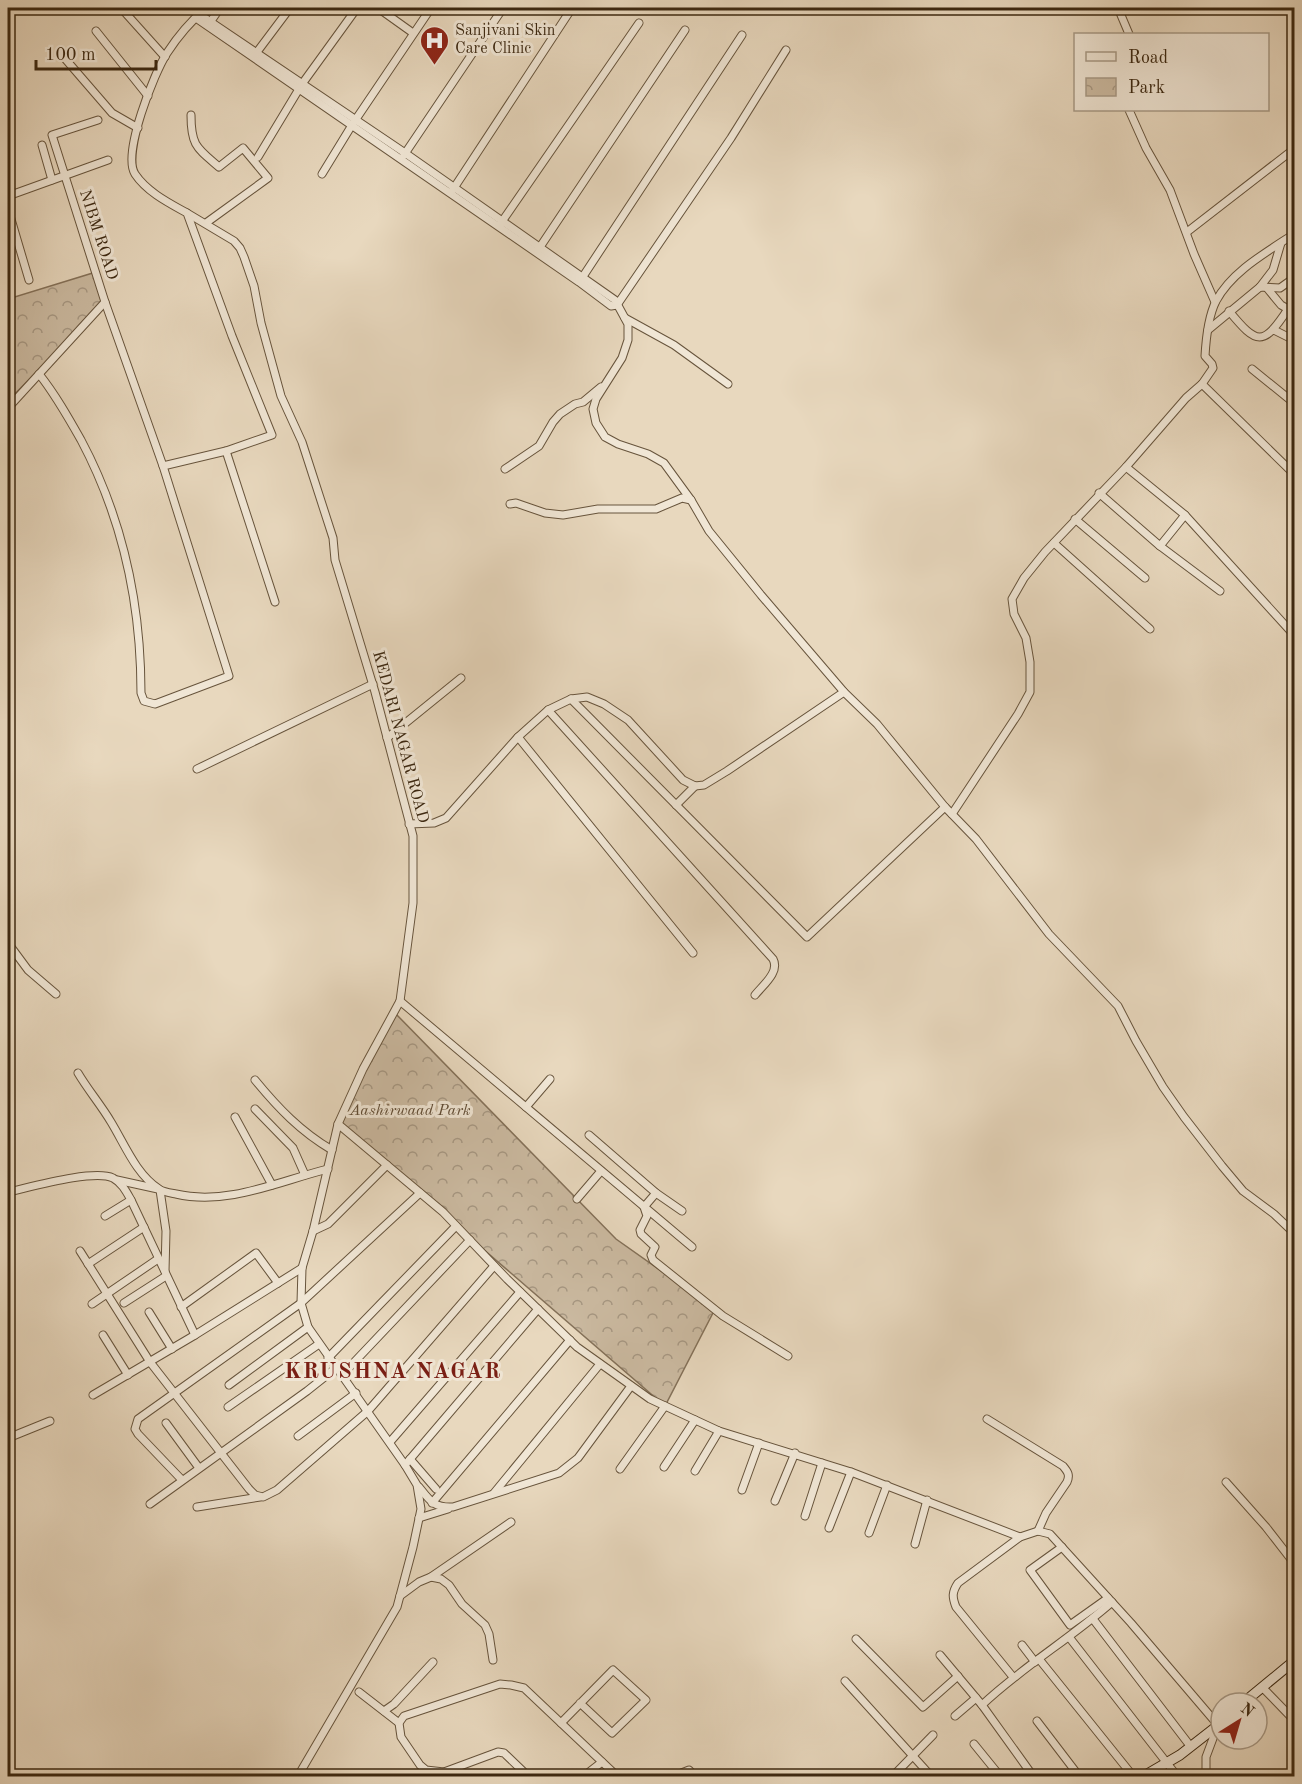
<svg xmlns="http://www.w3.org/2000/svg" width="1302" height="1784" viewBox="0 0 1302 1784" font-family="'Old Standard TT',serif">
  <defs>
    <pattern id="park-crowns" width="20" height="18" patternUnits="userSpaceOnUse" patternTransform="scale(1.5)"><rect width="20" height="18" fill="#cbbaa1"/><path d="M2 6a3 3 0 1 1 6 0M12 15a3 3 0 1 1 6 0" fill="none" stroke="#a69782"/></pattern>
  </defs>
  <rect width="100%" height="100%" fill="#e8d8be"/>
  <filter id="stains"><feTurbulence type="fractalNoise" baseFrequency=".00333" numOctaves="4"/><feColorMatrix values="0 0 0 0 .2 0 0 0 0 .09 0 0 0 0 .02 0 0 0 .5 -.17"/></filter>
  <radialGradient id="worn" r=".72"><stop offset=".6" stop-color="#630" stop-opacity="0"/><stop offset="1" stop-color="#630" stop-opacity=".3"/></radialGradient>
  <g fill="url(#park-crowns)" stroke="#847159" stroke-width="1.5">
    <path d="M96,272l9,30 -97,99v-102z"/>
    <path d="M395,1013l221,226 99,70 -50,97 -327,-282z"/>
  </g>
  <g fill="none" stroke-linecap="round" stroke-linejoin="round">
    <defs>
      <g id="street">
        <path d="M121,8l44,49"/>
        <path d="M190,8l215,145 210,147 13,24v16l-6,18 -26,41 -3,10 3,14 9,14 13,7 30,10 16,9 27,37 18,31 52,64 83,97 33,32 68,83 31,32 73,95 69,72 18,35 27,46 21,30 38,49 21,25 31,23 20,19"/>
        <path d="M378,8l35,25"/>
        <path d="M1118,8l11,26"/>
        <path d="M196,18l383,264 32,24 6,-1"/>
        <path d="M211,21l9,-13"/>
        <path d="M96,31l52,65"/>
        <path d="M61,54l51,59 26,15"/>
        <path d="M254,56l36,-48"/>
        <path d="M1129,110l17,38 24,42 24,64 21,48"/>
        <path d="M191,115c0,31 6,33 28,52l24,-19 25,30 -62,45"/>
        <path d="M42,145l10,35"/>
        <path d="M404,155l99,-147"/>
        <path d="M258,157l44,-73 55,-76"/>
        <path d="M322,174l30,-49 79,-117"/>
        <path d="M452,191l120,-183"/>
        <path d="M8,196l100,-36"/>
        <path d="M8,209l21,71"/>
        <path d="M187,213l47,28 6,7 4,9 10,29 7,37 20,73 21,46 31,96 2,22 40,132 38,144v67l-13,98 -37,68 -25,55 -25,107 -11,37 -1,35 7,24 97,138 12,20 4,24 -8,38 -16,60 -99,169"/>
        <path d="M501,223l138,-200"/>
        <path d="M1187,232l107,-83"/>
        <path d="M538,250l147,-220"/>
        <path d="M580,281l162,-246"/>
        <path d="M1260,287l13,-17 8,-27"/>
        <path d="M1267,288l14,17 7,4 6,-1"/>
        <path d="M617,305l114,-167 55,-88"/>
        <path d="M1229,311c28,34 34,36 59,-2"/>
        <path d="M625,318l49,27 54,39"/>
        <path d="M1208,330l52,-43 20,1 14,-10"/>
        <path d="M1274,330l20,10"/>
        <path d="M1252,369l42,34"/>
        <path d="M39,374c16,20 29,43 42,66 42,79 60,164 60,253l3,8 11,3 74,-28 -66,-210 -58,-164"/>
        <path d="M1202,384l92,90"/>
        <path d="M8,408l97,-106 -53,-167 46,-15"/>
        <path d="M226,451l49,151"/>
        <path d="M163,466l63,-15 46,-16 -40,-99 -45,-123c-18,-10 -40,-21 -52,-39 -13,-20 19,-101 32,-121 11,-17 24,-32 39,-45"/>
        <path d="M1126,467l59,48 109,120"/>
        <path d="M505,469l34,-23 14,-24 7,-8 15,-10 8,-2 18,-15"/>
        <path d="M1099,493l61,53 25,-31"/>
        <path d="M510,504l6,-1 29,10 18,2 35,-6h58l26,-11 9,2"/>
        <path d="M1075,519l70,59"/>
        <path d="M1054,543l96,86"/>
        <path d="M1160,546l60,45"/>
        <path d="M571,699l236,238 138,-130"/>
        <path d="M548,710l225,249c7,13 -10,26 -18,36"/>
        <path d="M518,737l175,216"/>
        <path d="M387,738l74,-60"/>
        <path d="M197,769l176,-85"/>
        <path d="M676,805l19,-19"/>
        <path d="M952,814l66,-100 12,-22v-30l-4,-24 -12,-24 -2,-15 12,-21 21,-26 81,-85 60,-69 16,-14 11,-16 -1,-4 -7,-8c1,-18 3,-39 11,-55 16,-30 51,-49 78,-67"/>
        <path d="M409,824l25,-1 12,-5 72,-81 30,-27 23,-11 16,-2 17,7 24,16 55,60 12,6 9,-1 23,-14 117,-79"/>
        <path d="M8,943l20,27 28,24"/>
        <path d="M400,1001l292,246"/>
        <path d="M78,1073c10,17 23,32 33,49 14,23 25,52 48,67 4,3 12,4 17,5 52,12 103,-13 152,-25"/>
        <path d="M255,1080c23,28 46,52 77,70"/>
        <path d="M526,1107l24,-28"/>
        <path d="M255,1109l38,39 12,27"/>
        <path d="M235,1117l37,68"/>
        <path d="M338,1124l105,88 64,67 70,68 73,52 69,32 132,41 169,65 18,-6 12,3 81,89 87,102 -12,32v19"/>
        <path d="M589,1135l67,58 26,18"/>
        <path d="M117,1180l41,9"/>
        <path d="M160,1190l6,41 -1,40"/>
        <path d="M8,1192c23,-5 86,-23 105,-14 9,5 13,13 18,22l64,135"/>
        <path d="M656,1193l-12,14 3,9 -7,14 1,4 14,13 -4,8 2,5 70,56 65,40"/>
        <path d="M577,1199l24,-28"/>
        <path d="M105,1216l26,-16"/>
        <path d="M313,1231l15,-7 59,-59"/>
        <path d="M80,1251l70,111 99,127 6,6 8,2 14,-7 91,-79 126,-145"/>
        <path d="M88,1264l56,-37"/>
        <path d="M124,1303l42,-27"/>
        <path d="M92,1304l66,-45"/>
        <path d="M181,1307l75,-54 22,30"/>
        <path d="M149,1312l23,37"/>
        <path d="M103,1335l25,40"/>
        <path d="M328,1358l128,-132"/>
        <path d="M342,1375l128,-135"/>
        <path d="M229,1385l79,-58"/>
        <path d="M93,1395l102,-60 107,-67"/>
        <path d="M228,1407l91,-63"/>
        <path d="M987,1419l76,47c5,6 7,9 4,16l-21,31 -8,18"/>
        <path d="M166,1423l33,45"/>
        <path d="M298,1436l58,-43"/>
        <path d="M8,1438l42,-17"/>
        <path d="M390,1442l130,-150"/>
        <path d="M410,1459l26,30"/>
        <path d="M405,1465l133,-156"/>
        <path d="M664,1467l31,-47"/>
        <path d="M620,1469l45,-63"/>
        <path d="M695,1471l24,-40"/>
        <path d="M182,1480l-44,-46 -3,-5 3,-10 163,-116 119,-110"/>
        <path d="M1226,1482l40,45 28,36"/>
        <path d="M419,1487c11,14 15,21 34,20l106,-34 19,-15 53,-72"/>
        <path d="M742,1490l17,-47"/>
        <path d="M494,1493l106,-129"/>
        <path d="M775,1501l20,-48"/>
        <path d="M432,1503l138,-163"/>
        <path d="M150,1504l157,-113 29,-23"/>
        <path d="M197,1507l63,-10"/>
        <path d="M805,1516l17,-53"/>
        <path d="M419,1518l29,-9"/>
        <path d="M829,1528l22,-56"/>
        <path d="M869,1533l18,-48"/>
        <path d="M915,1544l12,-44"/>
        <path d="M1062,1547l-32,23 40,55 38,-27"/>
        <path d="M431,1577l80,-55"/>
        <path d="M400,1596l19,-14 12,-5 10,2 8,6 13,19 23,21 4,9 4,26"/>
        <path d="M1093,1619l98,128"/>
        <path d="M1069,1637l108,139"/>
        <path d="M856,1639l67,68 35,-31"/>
        <path d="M1022,1645l13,17"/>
        <path d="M940,1655l42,50 51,71"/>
        <path d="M1039,1659l94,117"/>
        <path d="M1013,1677l-57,-70c-4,-10 -4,-15 2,-24l62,-46"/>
        <path d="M845,1681l86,95"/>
        <path d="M1262,1687l32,33"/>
        <path d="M359,1692l40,31"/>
        <path d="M982,1705c40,-38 88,-66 130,-103"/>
        <path d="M384,1711l10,-7 39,-42"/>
        <path d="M955,1716l21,-18"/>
        <path d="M1037,1721l42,55"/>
        <path d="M561,1723l52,-53 33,30 -34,33 -32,-30"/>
        <path d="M974,1744l26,32"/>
        <path d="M444,1772l-18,-2 -6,-5 -19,-28 -2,-14 5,-7 96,-32 11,1 13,3 93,88"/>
        <path d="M448,1776l-4,-4 54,-20 6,1 24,23"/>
        <path d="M584,1776l18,-14"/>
        <path d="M674,1776l15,-6 6,6"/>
        <path d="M893,1776l40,-41"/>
      </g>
      <g id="secondary">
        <path d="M1243,1703l51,-42"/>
        <path d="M1144,1776l36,-21 41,-32"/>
      </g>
    </defs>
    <use href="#street" stroke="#67543c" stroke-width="9"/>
    <use href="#secondary" stroke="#3c2811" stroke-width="11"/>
    <use href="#street" stroke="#f0e6d5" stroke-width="7"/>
    <use href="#secondary" stroke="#f0e6d5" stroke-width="9"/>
  </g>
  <defs>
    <symbol id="hospital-pin" viewBox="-11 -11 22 30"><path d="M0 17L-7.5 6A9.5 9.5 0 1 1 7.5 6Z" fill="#8f2418" stroke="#f0e6d5"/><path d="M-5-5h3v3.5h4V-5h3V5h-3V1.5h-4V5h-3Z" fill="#fff"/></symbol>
  </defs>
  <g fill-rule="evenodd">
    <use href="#hospital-pin" x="418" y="24" width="33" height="45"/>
  </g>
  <g text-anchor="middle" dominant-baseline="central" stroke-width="6" stroke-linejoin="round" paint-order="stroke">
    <g font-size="16" fill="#3c2811" stroke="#f0e6d5" text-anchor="start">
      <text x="455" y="31">Sanjivani Skin<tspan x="455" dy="18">Care Clinic</tspan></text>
    </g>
    <g font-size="16" fill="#3c2811" stroke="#f0e6d5">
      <text transform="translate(98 235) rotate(72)">NIBM ROAD</text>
      <text transform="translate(400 737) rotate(75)">KEDARI NAGAR ROAD</text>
    </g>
    <g font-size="16" font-style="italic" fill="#604c35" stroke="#f0e6d5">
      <text x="410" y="1111">Aashirwaad Park</text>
    </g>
    <g font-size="22" font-weight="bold" letter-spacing="1.5" fill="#7a1f14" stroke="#f0e6d5">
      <text x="393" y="1372">KRUSHNA NAGAR</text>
    </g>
  </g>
  <rect width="1302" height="1784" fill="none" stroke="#e8d8be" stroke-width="30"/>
  <rect x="9" y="9" width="1284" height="1766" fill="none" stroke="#3c2811" stroke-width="3"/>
  <rect x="15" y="15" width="1272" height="1754" fill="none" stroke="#3c2811" stroke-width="1.5"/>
  <rect x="1074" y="33" width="195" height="78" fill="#f0e6d5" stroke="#a89a87" stroke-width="1.5"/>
  <rect x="1086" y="52" width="30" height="9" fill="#f0e6d5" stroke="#a89a87" stroke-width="1.5"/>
  <text x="1128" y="63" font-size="18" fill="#3c2811">Road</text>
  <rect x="1086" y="78" width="30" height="18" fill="url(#park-crowns)" stroke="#a89a87" stroke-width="1.5"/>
  <text x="1128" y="93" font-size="18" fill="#3c2811">Park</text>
  <g transform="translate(1239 1721) rotate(37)"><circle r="28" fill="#f0e6d5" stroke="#a89a87" stroke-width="1.5"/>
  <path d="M0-4.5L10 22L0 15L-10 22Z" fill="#8f2418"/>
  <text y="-9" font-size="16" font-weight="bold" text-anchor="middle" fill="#3c2811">N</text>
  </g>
  <path d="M36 60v9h120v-9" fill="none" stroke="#3c2811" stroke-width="3"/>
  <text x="45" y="60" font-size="18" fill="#3c2811" stroke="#f0e6d5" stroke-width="4.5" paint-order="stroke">100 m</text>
  <rect width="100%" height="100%" filter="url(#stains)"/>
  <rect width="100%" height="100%" fill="url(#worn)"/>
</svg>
